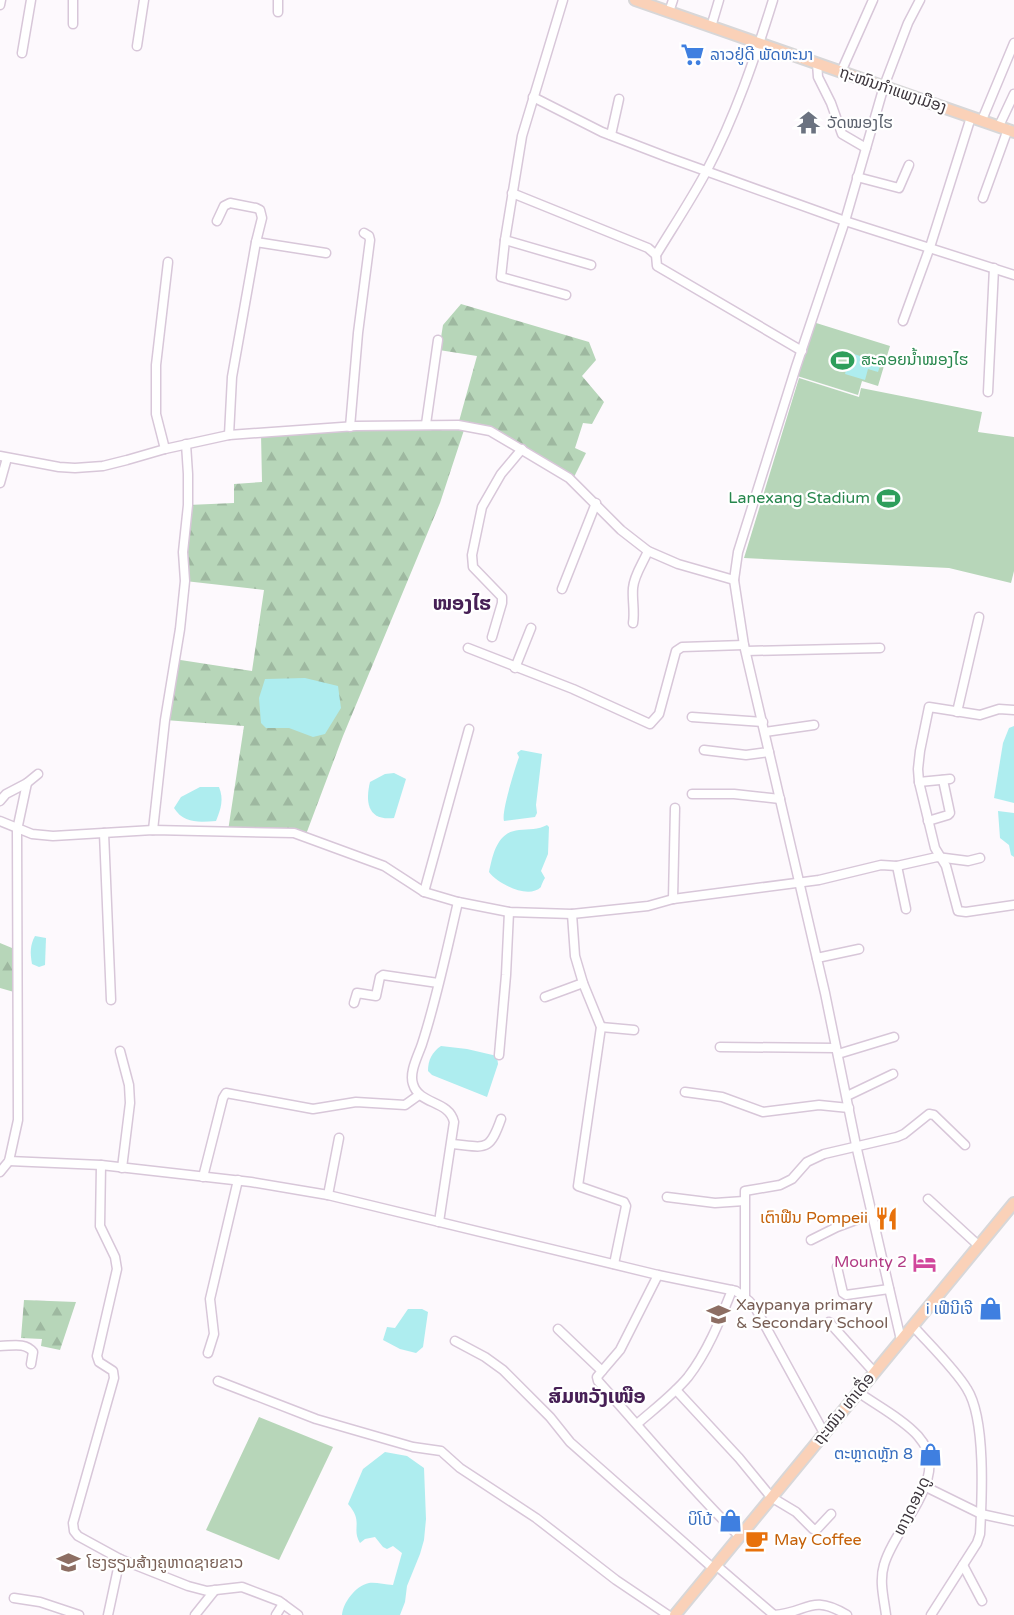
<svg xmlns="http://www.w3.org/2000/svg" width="1014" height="1615" viewBox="0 0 1014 1615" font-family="'Varela Round','Noto Sans Lao',sans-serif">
  <defs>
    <pattern id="forest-firs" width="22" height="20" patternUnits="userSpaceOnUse" patternTransform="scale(1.5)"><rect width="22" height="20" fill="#b7d6b9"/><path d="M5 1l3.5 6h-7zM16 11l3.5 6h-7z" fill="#9eb8a0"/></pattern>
  </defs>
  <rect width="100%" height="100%" fill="#fdf9fd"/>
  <g fill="url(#forest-firs)">
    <path d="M461,304l128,38 7,18 -14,16 22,26 -12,22 -9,-1 -8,25 11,5 -14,28 -86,-49 -21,-5 -25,76 -97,233 -38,101 -77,-6 16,-105 -79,-6 9,-61 78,12 12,-81 -79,-9 3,-76 46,-2v-19l28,-2 -1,-48 197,-9 19,-69 -38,-6 4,-25z"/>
    <path d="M0,943l12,5 2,44 -14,-4z"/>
    <path d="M24,1300l52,2 -16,48 -19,-4 1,-7 -21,-1z"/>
  </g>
  <g fill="#b7d6b9">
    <path d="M813,322l77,24 -12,40 -16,-5 -4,14 -64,-20z"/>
    <path d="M799,378l60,19 2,-9 121,24 -4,20 36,5v134l-3,12 -62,-15 -205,-10z"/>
    <path d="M259,1417l74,30 -54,113 -73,-30z"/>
  </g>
  <g fill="#aeedef">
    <path d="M851,353l30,10 -3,9 -10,-3 -3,11 -20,-6z"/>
    <path d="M305,678l33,8 3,22 -16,26 -12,3 -24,-9h-23l-5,-5 -2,-25 6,-19z"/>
    <path d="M1014,726v77l-20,-5 9,-55 6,-15z"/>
    <path d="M521,750l21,4 -6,51 1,8 -2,4 -31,4c-3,-8 11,-53 15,-64l-2,-4z"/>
    <path d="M394,773l12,6 -12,39c-26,3 -29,-15 -24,-36l15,-8z"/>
    <path d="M200,787h19c5,12 2,22 -3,34 -17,1 -32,3 -42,-13l7,-11z"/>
    <path d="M998,811l16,2v44l-3,-2 -2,-10 -9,-7z"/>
    <path d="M547,825l2,2 -1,27 -7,17 4,7c-1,1 -4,8 -4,9 -13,13 -44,-4 -52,-15 4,-18 8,-40 30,-42 10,-1 19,0 28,-5z"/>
    <path d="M35,936l11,2 -1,27 -6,2 -7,-3c-2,-11 -2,-19 3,-28z"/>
    <path d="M441,1046l26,3 30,7 1,8 -11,33 -55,-22 -4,-4c0,-11 4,-19 13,-25z"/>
    <path d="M408,1309h14l6,3 -5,35 -7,6 -16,-4 -17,-9 4,-13 8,1z"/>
    <path d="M385,1452l22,4 17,12 2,51 -2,21 -4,14 -13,32 -2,16 -5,13h-58c1,-12 13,-29 27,-32 7,-1 16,2 24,2l9,-32 -9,-7 -6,3 -4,-2 -8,-10 -10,2 -5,4c-9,-15 4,-21 -12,-39l15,-35z"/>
  </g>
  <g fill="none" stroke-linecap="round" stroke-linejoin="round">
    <defs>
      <g id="minor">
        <path d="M563,0l-41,136 -17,104 86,25"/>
        <path d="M0,5l1,-5"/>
        <path d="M278,12v-12"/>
        <path d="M669,12l4,-12"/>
        <path d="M73,24v-24"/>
        <path d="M711,27l8,-27"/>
        <path d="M137,46l7,-46"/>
        <path d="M22,53l9,-53"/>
        <path d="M817,63l1,14 13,26 11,31 24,14"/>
        <path d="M841,72l32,-72"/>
        <path d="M533,97l69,35 65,25 178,64 169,54"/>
        <path d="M982,120l32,-77"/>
        <path d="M999,126l15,-32"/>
        <path d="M611,135l8,-36"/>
        <path d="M857,177l42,11 10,-23"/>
        <path d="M512,193l136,55 8,7 1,11 145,85"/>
        <path d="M983,198l25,-69"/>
        <path d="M217,221l7,-15 6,-3 26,5 4,2 2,8 -6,24 -24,135 -3,58"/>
        <path d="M505,240l-4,37 65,18"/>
        <path d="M256,242l70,11"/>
        <path d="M656,255c17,-28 35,-55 50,-83 29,-55 49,-114 67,-172"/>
        <path d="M903,321l27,-74 41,-130"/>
        <path d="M988,392l6,-124"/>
        <path d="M426,424l12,-84"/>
        <path d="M350,427l8,-94 12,-93 -1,-4 -5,-3"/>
        <path d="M165,449l-9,-35v-49l12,-103"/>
        <path d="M0,456l59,11 16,1 28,-2 24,-6 38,-11 64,-14 127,-9 102,-1 32,6 79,47 52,52 27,21 30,13 56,16"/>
        <path d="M0,483l7,-25"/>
        <path d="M562,589l34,-86"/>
        <path d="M633,623c2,-12 -1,-23 0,-35 1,-13 10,-25 15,-37"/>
        <path d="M492,637l10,-34v-6l-29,-30 -1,-12 10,-48 19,-33 21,-25"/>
        <path d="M468,648l105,41 77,35 9,-10 17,-63 6,-4 62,-2"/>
        <path d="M746,651l134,-3"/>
        <path d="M515,668l16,-40"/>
        <path d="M1014,710l-15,-1 -19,6 -51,-8 -9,44 -2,18 1,13 16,66 11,18 12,45 8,1 48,-7"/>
        <path d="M957,712l22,-95"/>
        <path d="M692,717l71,5"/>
        <path d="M765,732l49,-7"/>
        <path d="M704,750l42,5 23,-3"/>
        <path d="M919,782l31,-3"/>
        <path d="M692,794h42l46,5"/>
        <path d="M0,801l6,-7 21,-11"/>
        <path d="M0,821l32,13 21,2 100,-6 141,3 90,33 40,26 34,10 51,10 63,2 76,-8 25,-7 146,-19 62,-15 16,1 40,-9 31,4 12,-3"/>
        <path d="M928,821l20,-6 2,-2 -7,-33"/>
        <path d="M153,830l12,-110 15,-91 5,-48 -2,-29 5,-47v-31l-2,-30"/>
        <path d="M104,833l7,167"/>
        <path d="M897,866l9,43"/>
        <path d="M424,892l45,-163"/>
        <path d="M673,899l2,-91"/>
        <path d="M572,914l3,42 8,27 18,44 -23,159 46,16 2,4 -12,58"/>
        <path d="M817,958l42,-9"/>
        <path d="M545,997l38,-14"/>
        <path d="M354,1003l3,-10 19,3 4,-19 3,-2 55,8"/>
        <path d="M601,1027l33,3"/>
        <path d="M720,1047l116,1"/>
        <path d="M120,1051l9,34 1,18 -8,65"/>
        <path d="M838,1054l56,-17"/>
        <path d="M499,1055l7,-80 3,-63"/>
        <path d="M685,1092l37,5 41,15 56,-7 30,3"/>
        <path d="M847,1096l46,-22"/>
        <path d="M452,1144c33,3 37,9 49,-25"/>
        <path d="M9,1161l92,4 53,6 97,11 77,13 330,80 78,16 13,10 7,8 68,124"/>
        <path d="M101,1165l-1,61 15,31 2,12 -20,87 2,6 14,9 1,7 -41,145 1,8 4,5 42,23 68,27 19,5 35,-4 37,14 19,14"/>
        <path d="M0,1172l9,-11 9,-41 -1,-290 10,-47 11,-9"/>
        <path d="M203,1177l20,-79 3,-5 87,16 43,-7 49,3 14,-10"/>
        <path d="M328,1195l11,-57"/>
        <path d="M667,1197l48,6 29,-2"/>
        <path d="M928,1199l50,46"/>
        <path d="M439,1222l15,-100c-5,-22 -35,-17 -41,-38 -4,-12 5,-28 9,-40 15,-46 25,-95 36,-142"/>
        <path d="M811,1240l26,-13 35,-13"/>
        <path d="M837,1267l6,26 3,2 43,-6"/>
        <path d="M745,1297v-106l35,-6 12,-6 15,-17 17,-8 73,-17 7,-3 25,-20 5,1 31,30"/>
        <path d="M829,1322l45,50"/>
        <path d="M913,1326c16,18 42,43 54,63 19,30 15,109 13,145l-3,9 -46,72"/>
        <path d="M558,1329l44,42 -5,6 1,4c47,52 91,106 141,155"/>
        <path d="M901,1340l-45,-195 -31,-152 -81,-348 -10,-65 4,-28 58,-185 49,-146 39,-135 24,-63 12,-23"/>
        <path d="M455,1341l30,16 18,13 47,47 20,25 144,127"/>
        <path d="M0,1346c12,0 25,-4 33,6l-2,12"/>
        <path d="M208,1353l6,-19 -4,-35 28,-119"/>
        <path d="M602,1371l18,-21 38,-75"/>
        <path d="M218,1381l98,38 97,28 28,4 19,17 76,50 80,62 52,35"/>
        <path d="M676,1390l63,68 32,39 25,15 17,17h4l14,-15"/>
        <path d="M858,1392c18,13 45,27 60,44 36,40 -23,89 -34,129 -5,16 0,34 2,50"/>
        <path d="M637,1424c17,-15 36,-29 51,-47 20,-26 32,-57 44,-87"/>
        <path d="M924,1486l57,28 33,7"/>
        <path d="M963,1565l19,36"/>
        <path d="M717,1566l57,49c34,-2 36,-22 73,0"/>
        <path d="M14,1598l26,4 39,13"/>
        <path d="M108,1615l12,-56"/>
        <path d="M195,1615l20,-25"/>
        <path d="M276,1615l7,-11"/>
      </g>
      <g id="major">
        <path d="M635,0l379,132"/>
        <path d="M675,1615l339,-412"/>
      </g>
    </defs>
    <use href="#minor" stroke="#d8c7d9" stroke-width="11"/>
    <use href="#major" stroke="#d8d7d8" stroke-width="14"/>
    <use href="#minor" stroke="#fff" stroke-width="8"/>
    <use href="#major" stroke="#fad1b8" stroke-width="10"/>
  </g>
  <defs>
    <symbol id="supermarket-bare" viewBox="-9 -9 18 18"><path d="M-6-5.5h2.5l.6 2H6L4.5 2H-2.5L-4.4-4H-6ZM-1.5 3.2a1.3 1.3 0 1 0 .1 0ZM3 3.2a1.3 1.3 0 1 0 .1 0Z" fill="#3f7fe0" stroke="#fff" stroke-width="2.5" paint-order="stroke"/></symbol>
    <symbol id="temple-bare" viewBox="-9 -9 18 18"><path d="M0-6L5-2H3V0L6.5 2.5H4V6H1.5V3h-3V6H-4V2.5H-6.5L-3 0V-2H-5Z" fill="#6b7280" stroke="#fff" stroke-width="2.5" paint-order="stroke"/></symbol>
    <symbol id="stadium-bare" viewBox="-9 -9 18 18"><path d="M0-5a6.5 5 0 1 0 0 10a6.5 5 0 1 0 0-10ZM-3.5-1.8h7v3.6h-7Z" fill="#2e9e5b" stroke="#fff" stroke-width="2.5" paint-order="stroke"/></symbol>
    <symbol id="restaurant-bare" viewBox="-9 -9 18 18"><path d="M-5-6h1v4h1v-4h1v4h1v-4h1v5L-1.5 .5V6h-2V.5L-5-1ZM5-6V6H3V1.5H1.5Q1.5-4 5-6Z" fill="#e8710a" stroke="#fff" stroke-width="2.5" paint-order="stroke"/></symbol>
    <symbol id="hotel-bare" viewBox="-9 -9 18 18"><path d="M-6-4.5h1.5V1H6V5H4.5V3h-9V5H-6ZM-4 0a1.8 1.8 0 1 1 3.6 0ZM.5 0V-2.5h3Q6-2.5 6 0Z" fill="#d1479c" stroke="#fff" stroke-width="2.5" paint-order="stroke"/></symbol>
    <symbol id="shop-bare" viewBox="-9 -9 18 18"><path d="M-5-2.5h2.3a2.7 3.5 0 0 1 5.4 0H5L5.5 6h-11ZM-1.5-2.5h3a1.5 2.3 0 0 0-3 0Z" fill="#3f7fe0" stroke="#fff" stroke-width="2.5" paint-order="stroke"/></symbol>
    <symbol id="school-bare" viewBox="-9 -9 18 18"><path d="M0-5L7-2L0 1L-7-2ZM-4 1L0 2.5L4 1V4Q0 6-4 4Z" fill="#8d6e63" stroke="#fff" stroke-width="2.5" paint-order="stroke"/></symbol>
    <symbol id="cafe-bare" viewBox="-9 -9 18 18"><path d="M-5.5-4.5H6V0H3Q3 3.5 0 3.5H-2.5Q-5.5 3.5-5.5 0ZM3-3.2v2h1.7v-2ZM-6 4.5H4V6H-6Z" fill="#e8710a" stroke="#fff" stroke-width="2.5" paint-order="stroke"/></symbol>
  </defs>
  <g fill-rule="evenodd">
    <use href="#supermarket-bare" x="676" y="38" width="33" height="33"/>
    <use href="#temple-bare" x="792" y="106" width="33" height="33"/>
    <use href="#stadium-bare" x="826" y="344" width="33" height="33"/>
    <use href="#stadium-bare" x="872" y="482" width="33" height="33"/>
    <use href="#restaurant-bare" x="870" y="1202" width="33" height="33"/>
    <use href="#hotel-bare" x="908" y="1246" width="33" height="33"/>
    <use href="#shop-bare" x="974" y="1292" width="33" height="33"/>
    <use href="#school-bare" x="702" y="1298" width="33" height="33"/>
    <use href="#shop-bare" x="914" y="1438" width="33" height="33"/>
    <use href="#shop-bare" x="714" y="1504" width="33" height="33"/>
    <use href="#cafe-bare" x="740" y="1524" width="33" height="33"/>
    <use href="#school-bare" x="52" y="1546" width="33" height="33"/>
  </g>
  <g text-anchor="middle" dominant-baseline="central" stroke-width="4.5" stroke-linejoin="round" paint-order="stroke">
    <g font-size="16" fill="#366cbe" stroke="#fff" text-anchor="end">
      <text x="710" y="55" text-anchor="start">ລາວຢູ່ດີ ພັດທະນາ</text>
      <text x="973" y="1309">i ເຟີນີເຈີ</text>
      <text x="913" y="1454">ຕະຫຼາດຫຼັກ 8</text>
      <text x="712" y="1520">ບິໂບ້</text>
    </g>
    <g font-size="16" fill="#3d363d" stroke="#fff">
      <text transform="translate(893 90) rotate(19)">ຖະໜົນກຳແພງເມືອງ</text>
      <text transform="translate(844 1409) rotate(-51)">ຖະໝົນ ທ່າເດື່ອ</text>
      <text transform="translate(912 1506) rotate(-64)">ທາງດອນດູ</text>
    </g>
    <g font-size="16" fill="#5b616d" stroke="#fff" text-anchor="start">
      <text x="827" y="123">ວັດໝອງໄຮ</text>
    </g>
    <g font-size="16" fill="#27864d" stroke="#fff" text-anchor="start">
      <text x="861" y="360">ສະລອຍນ້ຳໝອງໄຮ</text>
      <text x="870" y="498" text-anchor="end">Lanexang Stadium</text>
    </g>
    <g font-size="16" fill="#c56008" stroke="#fff" text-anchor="end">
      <text x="868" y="1218">ເຕົາຟືນ Pompeii</text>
      <text x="774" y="1540" text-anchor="start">May Coffee</text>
    </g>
    <g font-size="16" fill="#b23c85" stroke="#fff" text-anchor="end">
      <text x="907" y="1262">Mounty 2</text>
    </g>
    <g font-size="16" fill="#785e54" stroke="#fff" text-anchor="start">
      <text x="736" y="1305">Xaypanya primary<tspan x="736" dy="18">&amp; Secondary School</tspan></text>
      <text x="87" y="1563">ໂຮງຮຽນສ້າງຄູຫາດຊາຍຂາວ</text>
    </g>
    <g font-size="20" font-weight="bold" fill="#472056" stroke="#fff">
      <text x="462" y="604">ໜອງໄຮ</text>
      <text x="597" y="1397">ສົມຫວັງເໜືອ</text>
    </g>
  </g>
</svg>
